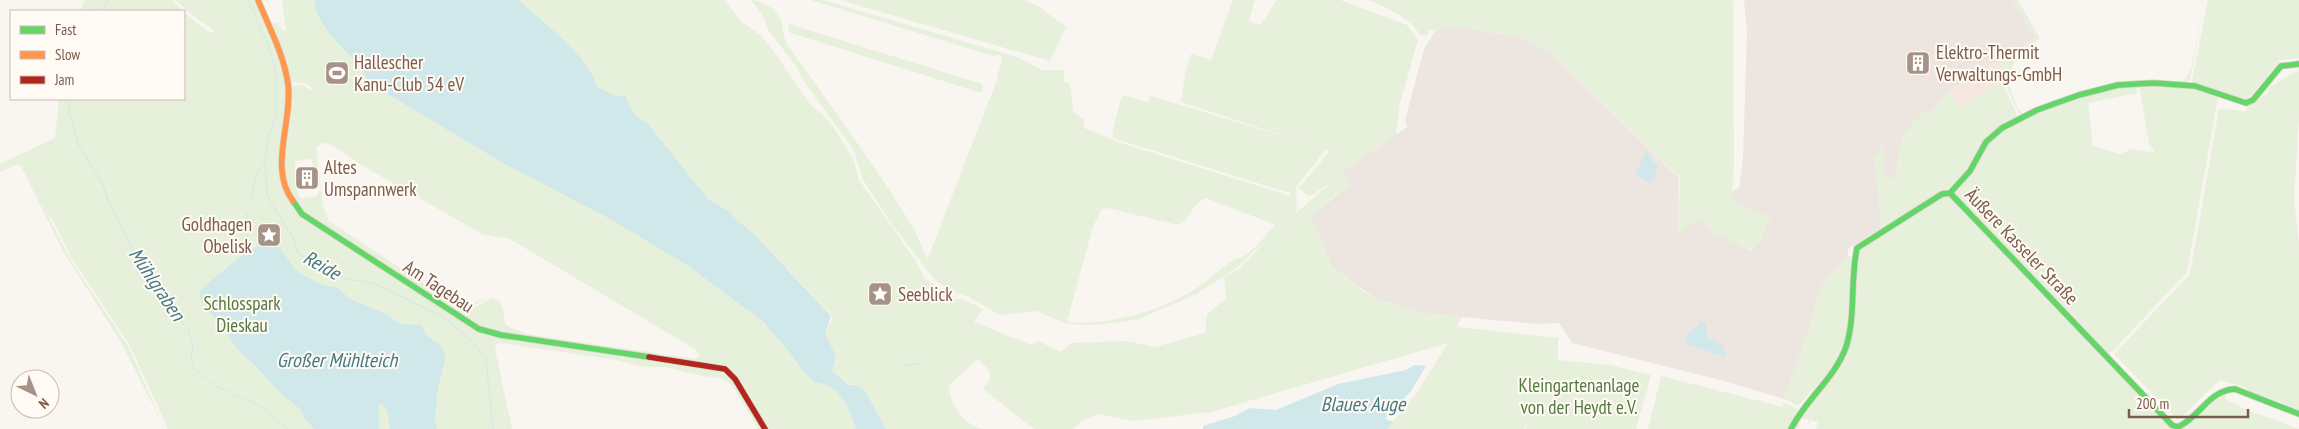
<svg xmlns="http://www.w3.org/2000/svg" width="2299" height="429" viewBox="0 0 2299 429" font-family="'PT Sans Narrow',sans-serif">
  <rect width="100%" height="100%" fill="#f9f5f0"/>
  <path fill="#f6e8e1" d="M1999,60l10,17 -50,31 -10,-18z"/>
  <path fill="#ede5e0" d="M1744,0h269l23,38 -87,52 -19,24 -5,-4 -23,27 -7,41 -11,1v-34l-3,83 -33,21v9l-21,20 -8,14 -10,37 -25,70 -60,-18 -152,-38 -13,-20 -22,1 -108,-10 -53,-15 -43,-31 -23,-51 39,-32 -7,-13 65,-45 -2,-7 19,-71 12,-19 16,-4 72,12 28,17 127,123 -1,58 7,-9 10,-6h8l12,15 6,-1 30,16 9,-11 10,-23 -27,-10 -6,-3 -5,-7v-6l7,-3 4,-30 4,-127z"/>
  <g fill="#e7f0db" fill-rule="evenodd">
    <path d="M85,0h87l11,11h-103z"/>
    <path d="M175,0h79l15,33 18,51 -7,93 10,25 10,13 172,112 147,28 2,3h3l1,-2 96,16 16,14 26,43h-5l-23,-39 -7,-8 -8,-4 -18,-2 -37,-9h-23l-26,-7 -114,-17 -6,1 -1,5 17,80h-344l-38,-83 -59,-89 -15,-31 -14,-22 31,60 55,82 37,83 -44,-87 -57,-89 -43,-87 -3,-2 -18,8v-8l55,-26 4,-39h125v-87l12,11 16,10 1,-3 -17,-12z"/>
    <path d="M282,0h32l94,105 220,123 60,37 72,53 64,64c18,10 26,28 32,47h-88l-39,-59 -247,-41 -16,-11 5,-9 21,-11c14,3 9,17 15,28l20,8 168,25 5,-3 -5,-7 -185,-110 -28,-5 -119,-68 -33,-22 -8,-1 -6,5 7,57 6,16 126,83 11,3 20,-9 -16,10 -8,9 -159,-106c-10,-9 -19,-25 -20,-38 -1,-29 5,-59 7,-87l12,-1 11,6c-4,-9 -14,-9 -23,-9l-18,-55 2,-4h4l5,8h3zM311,159l10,29 -4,8 -16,3 -3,-5 -3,-33z"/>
    <path d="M520,0h204l19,23 17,12 9,10 41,59 14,12 10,12 20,33 5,19 57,81 8,17 33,22 4,-2 22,11 -9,13 57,23 7,-4 23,11 10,-9 56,-2 28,6 50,-14 2,-18 19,-17 -2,-21 16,-9 30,-32 -35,33 -39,25 -57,25 -33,5 -25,1 -16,-2 -29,-12 -36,4 -31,-18 -22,-7 -14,-12 -44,-58 -27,-42 -8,-28 -52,-71 -4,-10 -29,-38 -6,-15 -12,-16c12,0 28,11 31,24 2,8 1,14 6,22 42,58 85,117 123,178 7,10 9,24 17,34l69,-178 5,-22 -2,-3 -7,1 -182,-56h12l194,57 25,13h21l2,1 -2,11 7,2 3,27 11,9v8l37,15 169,53v-3l-177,-55v-9l9,-34 26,7 2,-6 160,48 -129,-42 4,-28 6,-20 20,6 22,-60h22l-6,21 12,4 16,-25h63l67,25 11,15 -19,67 -3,28 -54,37 8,13 -16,11 -24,21 23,51 33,25 10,6 53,15 33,3 -6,12 2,-2 100,11v22l51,5 42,10 -15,54h-110l3,-11 -5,11h-137l31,-38 30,-48 -237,69 -78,9 -36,-7 -13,6 -11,9h-39l-51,-40 7,-10v-8l-12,-12 -30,27c5,22 13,37 35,43h-99l-16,-32 -38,-27 6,-12 -13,-20 10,-21 -80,-84 -16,-13 -7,-8 -22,-13 -60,-74 -14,-11 -9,-17 -9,-1 -19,-9 -1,-5c-16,-20 -31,-41 -50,-58 -9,-8 -19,-14 -26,-24zM1326,149l4,2 -31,37 10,9 26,-18 -62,54 24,-22 -1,-24zM1206,198l70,27c-10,9 -18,21 -30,30 -5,3 -12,4 -17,8 -13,9 -23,20 -37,28 -35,21 -83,35 -125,31l26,-96 9,-17 6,-1 70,17c12,-4 15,-24 28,-27z"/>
    <path d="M840,0h184l14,6 28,21 -16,34z"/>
    <path d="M1367,0h366l1,163 -2,34 5,7 6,3 27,10 -10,23 -9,10 -31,-14h-5l-12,-15c-12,-1 -18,6 -25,16l2,-59 -128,-123 -28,-17 -72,-12 -16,4 -7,-1 -2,7 -8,-2c-5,-14 -38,-30 -52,-34z"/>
    <path d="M2013,0h5l22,38c-18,16 -40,29 -27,58 2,6 4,13 9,17 7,1 53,-19 65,-23 17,-4 35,-9 53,-10 14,0 29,4 43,2l8,-13 14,-69 -15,80 -9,4 -42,-3 -37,7 -33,9 -49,19 -16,-35 5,-4 -10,-17 37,-22z"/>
    <path d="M2208,0h91v58l-18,2 -33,39 -57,-14z"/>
    <path d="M789,24l193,60 1,3 -1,4 -4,1 -187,-59 -3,-3z"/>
    <path d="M2299,70v48l-5,81 5,44v167l-17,-6 -1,-3h-6l-28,-10v-3l-27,-8 -42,40 -64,-66 76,-80 29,-165 28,2v-6l20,-11 2,-7z"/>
    <path d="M2002,82l16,35 -27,18 -22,35 -18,16 -103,65 33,-23 -6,-65 -3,-4 12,-15v34h11l7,-41 23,-27 5,4 19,-24 10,18z"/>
    <path d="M2139,84l54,4 25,9 -31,175 -75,80 -5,1 -153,-161c7,-14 23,-41 35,-51 35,-32 100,-49 146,-56l3,8 -50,10 5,43 27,8 12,-5 23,4 -6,-10z"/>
    <path d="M1949,195l5,3 220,231h-358l2,-7 -7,-2 -4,9 2,-9 -8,-2 -3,11 -2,-1 2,-11 40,-52 9,-8 -2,-6 12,-92 6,-13 77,-48z"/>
    <path d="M1848,256l5,1 -6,72 -4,20 -10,19 -35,38 -14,-7 25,-70 10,-37 8,-14z"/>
    <path d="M1661,376l122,31v-5l14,7 1,2 -8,18h-142z"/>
    <path d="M2226,392l-1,7 20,10 54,20h-117z"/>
  </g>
  <g fill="#d0e8ea">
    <path d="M314,0h206c7,10 17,15 26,24 17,15 46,41 51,63l19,9h9l9,18 14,10 60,75 22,13 7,8 16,13 78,83 -6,18 11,22 -4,15 17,14 10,1 6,5 21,38h-30c-7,-22 -17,-46 -42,-47 -12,-11 -19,-23 -28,-35 -7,-8 -16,-14 -21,-24l-78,-58 -73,-44 -111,-58 -132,-79c-5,-6 -8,-14 -13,-20 -17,-19 -41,-37 -44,-64z"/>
    <path d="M1646,152l12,15 -7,16 -16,-8z"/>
    <path d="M269,241l8,3 18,25 8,6 19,10 15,3 15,12 36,15 12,9 22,1 3,9 17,13 4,9 -10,41 1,8 -3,14 3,10h-47l-3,-19 -5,-6h-3v25h-65l-10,-12 -4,-8 -22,-18 -21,-24 -18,-16 -38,-51 -2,-7c9,-12 57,-50 70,-52z"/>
    <path d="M1701,321l4,2 5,20 3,-4 10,7v4l4,3 -3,4 -34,-12 -4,-3 1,-9h5l1,-5 4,-1z"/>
    <path d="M1414,365l12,1 -15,25 -26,28 9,3 -7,7h-184v-3l32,-10 15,-8 26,2 62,-26 68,-14z"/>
  </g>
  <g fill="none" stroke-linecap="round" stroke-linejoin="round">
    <g stroke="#d0e8ea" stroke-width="1">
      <path d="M248,0l19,42 9,30v42l-8,25 -3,23 2,34 26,42 4,14 20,14 26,12 30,5 69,33 30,25 14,18 7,70"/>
      <path d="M101,11l7,-11"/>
      <path d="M70,99l-1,12 10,35 23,36 7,21 33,63 22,35 24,28 5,16 -2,14 3,10 21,17 45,20 28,23"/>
      <path d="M250,203l7,-31 8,-10"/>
      <path d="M247,213l1,27"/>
      <path d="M903,366l19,-3"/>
    </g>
    <defs>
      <g id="fast">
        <path d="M1950,193l222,232 6,2c22,-10 31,-37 57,-38l64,25"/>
        <path d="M1950,193l20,-22 16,-29 16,-14 35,-18 42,-15 39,-10 36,-2 41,3 51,17 7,-3 28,-34 18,-2"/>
        <path d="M293,201l9,13 177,115 22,6 148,22"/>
        <path d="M1791,429c15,-30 44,-51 55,-82 10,-31 4,-67 11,-99l85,-54 8,-1"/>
      </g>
      <path id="slow" d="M258,0c11,27 26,55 30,84 5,38 -20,84 5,117"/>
      <path id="jam" d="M649,357l76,12 10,10 30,50"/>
    </defs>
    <use href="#fast" stroke="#d9d2cb" stroke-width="7"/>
    <use href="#slow" stroke="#d9d2cb" stroke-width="7"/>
    <use href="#jam" stroke="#d9d2cb" stroke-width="7"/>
    <use href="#fast" stroke="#63d668" stroke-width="5.5"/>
    <use href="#slow" stroke="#ff974d" stroke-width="5.5"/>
    <use href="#jam" stroke="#b3261e" stroke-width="5.5"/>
  </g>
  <defs>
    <symbol id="building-square" viewBox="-11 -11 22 22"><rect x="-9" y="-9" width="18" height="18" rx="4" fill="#a69286" stroke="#fffaf3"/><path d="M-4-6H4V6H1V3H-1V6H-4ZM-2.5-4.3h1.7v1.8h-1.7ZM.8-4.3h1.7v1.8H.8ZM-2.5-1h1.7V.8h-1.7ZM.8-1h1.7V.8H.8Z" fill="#fff"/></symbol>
    <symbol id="stadium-square" viewBox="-11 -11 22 22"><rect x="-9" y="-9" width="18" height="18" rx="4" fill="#a69286" stroke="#fffaf3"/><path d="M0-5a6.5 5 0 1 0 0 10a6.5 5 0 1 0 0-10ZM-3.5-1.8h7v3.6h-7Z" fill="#fff"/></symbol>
    <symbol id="sight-square" viewBox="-11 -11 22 22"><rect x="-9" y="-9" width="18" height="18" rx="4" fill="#a69286" stroke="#fffaf3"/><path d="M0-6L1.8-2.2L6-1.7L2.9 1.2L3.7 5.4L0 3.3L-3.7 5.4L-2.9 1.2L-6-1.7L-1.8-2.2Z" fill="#fff"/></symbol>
  </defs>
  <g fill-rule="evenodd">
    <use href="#building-square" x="1904" y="49" width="28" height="28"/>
    <use href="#stadium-square" x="323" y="59" width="28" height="28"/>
    <use href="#building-square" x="293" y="164" width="28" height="28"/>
    <use href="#sight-square" x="255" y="221" width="28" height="28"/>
    <use href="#sight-square" x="866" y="280" width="28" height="28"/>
  </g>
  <g text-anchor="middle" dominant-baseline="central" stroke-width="4" stroke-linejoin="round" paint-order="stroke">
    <g font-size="19" fill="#7a5c4d" stroke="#fffaf3" text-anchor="start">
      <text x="1936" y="52">Elektro-Thermit<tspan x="1936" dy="22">Verwaltungs-GmbH</tspan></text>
      <text x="354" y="62">Hallescher<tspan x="354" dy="22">Kanu-Club 54 eV</tspan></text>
      <text x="324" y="167">Altes<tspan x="324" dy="22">Umspannwerk</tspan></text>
      <text x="252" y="224" text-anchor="end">Goldhagen<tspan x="252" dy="22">Obelisk</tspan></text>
      <text x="898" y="294">Seeblick</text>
    </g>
    <g font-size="19" fill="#7a5c4d" stroke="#fffaf3">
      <text transform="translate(2022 246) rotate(46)">Äußere Kasseler Straße</text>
      <text transform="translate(439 286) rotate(33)">Am Tagebau</text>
    </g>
    <g font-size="19" fill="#537a41" stroke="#fffaf3">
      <text x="242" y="303">Schlosspark<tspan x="242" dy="22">Dieskau</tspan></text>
      <text x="1579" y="385">Kleingartenanlage<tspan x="1579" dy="22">von der Heydt e.V.</tspan></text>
    </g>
    <g font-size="20" font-style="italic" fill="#437c86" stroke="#fffaf3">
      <text transform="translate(322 265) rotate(29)">Reide</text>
      <text transform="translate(157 284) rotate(56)">Mühlgraben</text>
      <text x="337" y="360">Großer Mühlteich</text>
      <text x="1363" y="404">Blaues Auge</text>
    </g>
  </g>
  <rect x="10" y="10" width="175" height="90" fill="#fffaf3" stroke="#cabbb1"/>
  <rect x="20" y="26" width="25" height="8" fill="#63d668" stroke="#cabbb1"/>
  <text x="55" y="35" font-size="15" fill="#7a5c4d">Fast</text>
  <rect x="20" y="51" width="25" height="8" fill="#ff974d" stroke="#cabbb1"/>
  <text x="55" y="60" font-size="15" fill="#7a5c4d">Slow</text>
  <rect x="20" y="76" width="25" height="8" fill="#b3261e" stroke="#cabbb1"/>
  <text x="55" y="85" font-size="15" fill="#7a5c4d">Jam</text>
  <g transform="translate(35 394) rotate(137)"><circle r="24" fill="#fffaf3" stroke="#cabbb1"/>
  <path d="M0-4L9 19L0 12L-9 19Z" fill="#a69286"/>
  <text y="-8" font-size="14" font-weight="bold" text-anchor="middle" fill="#7a5c4d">N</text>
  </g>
  <path d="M2129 409v8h119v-8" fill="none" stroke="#7a5c4d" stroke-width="2.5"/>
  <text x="2136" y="409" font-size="15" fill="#7a5c4d" stroke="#fffaf3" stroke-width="4" paint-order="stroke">200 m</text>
</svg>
